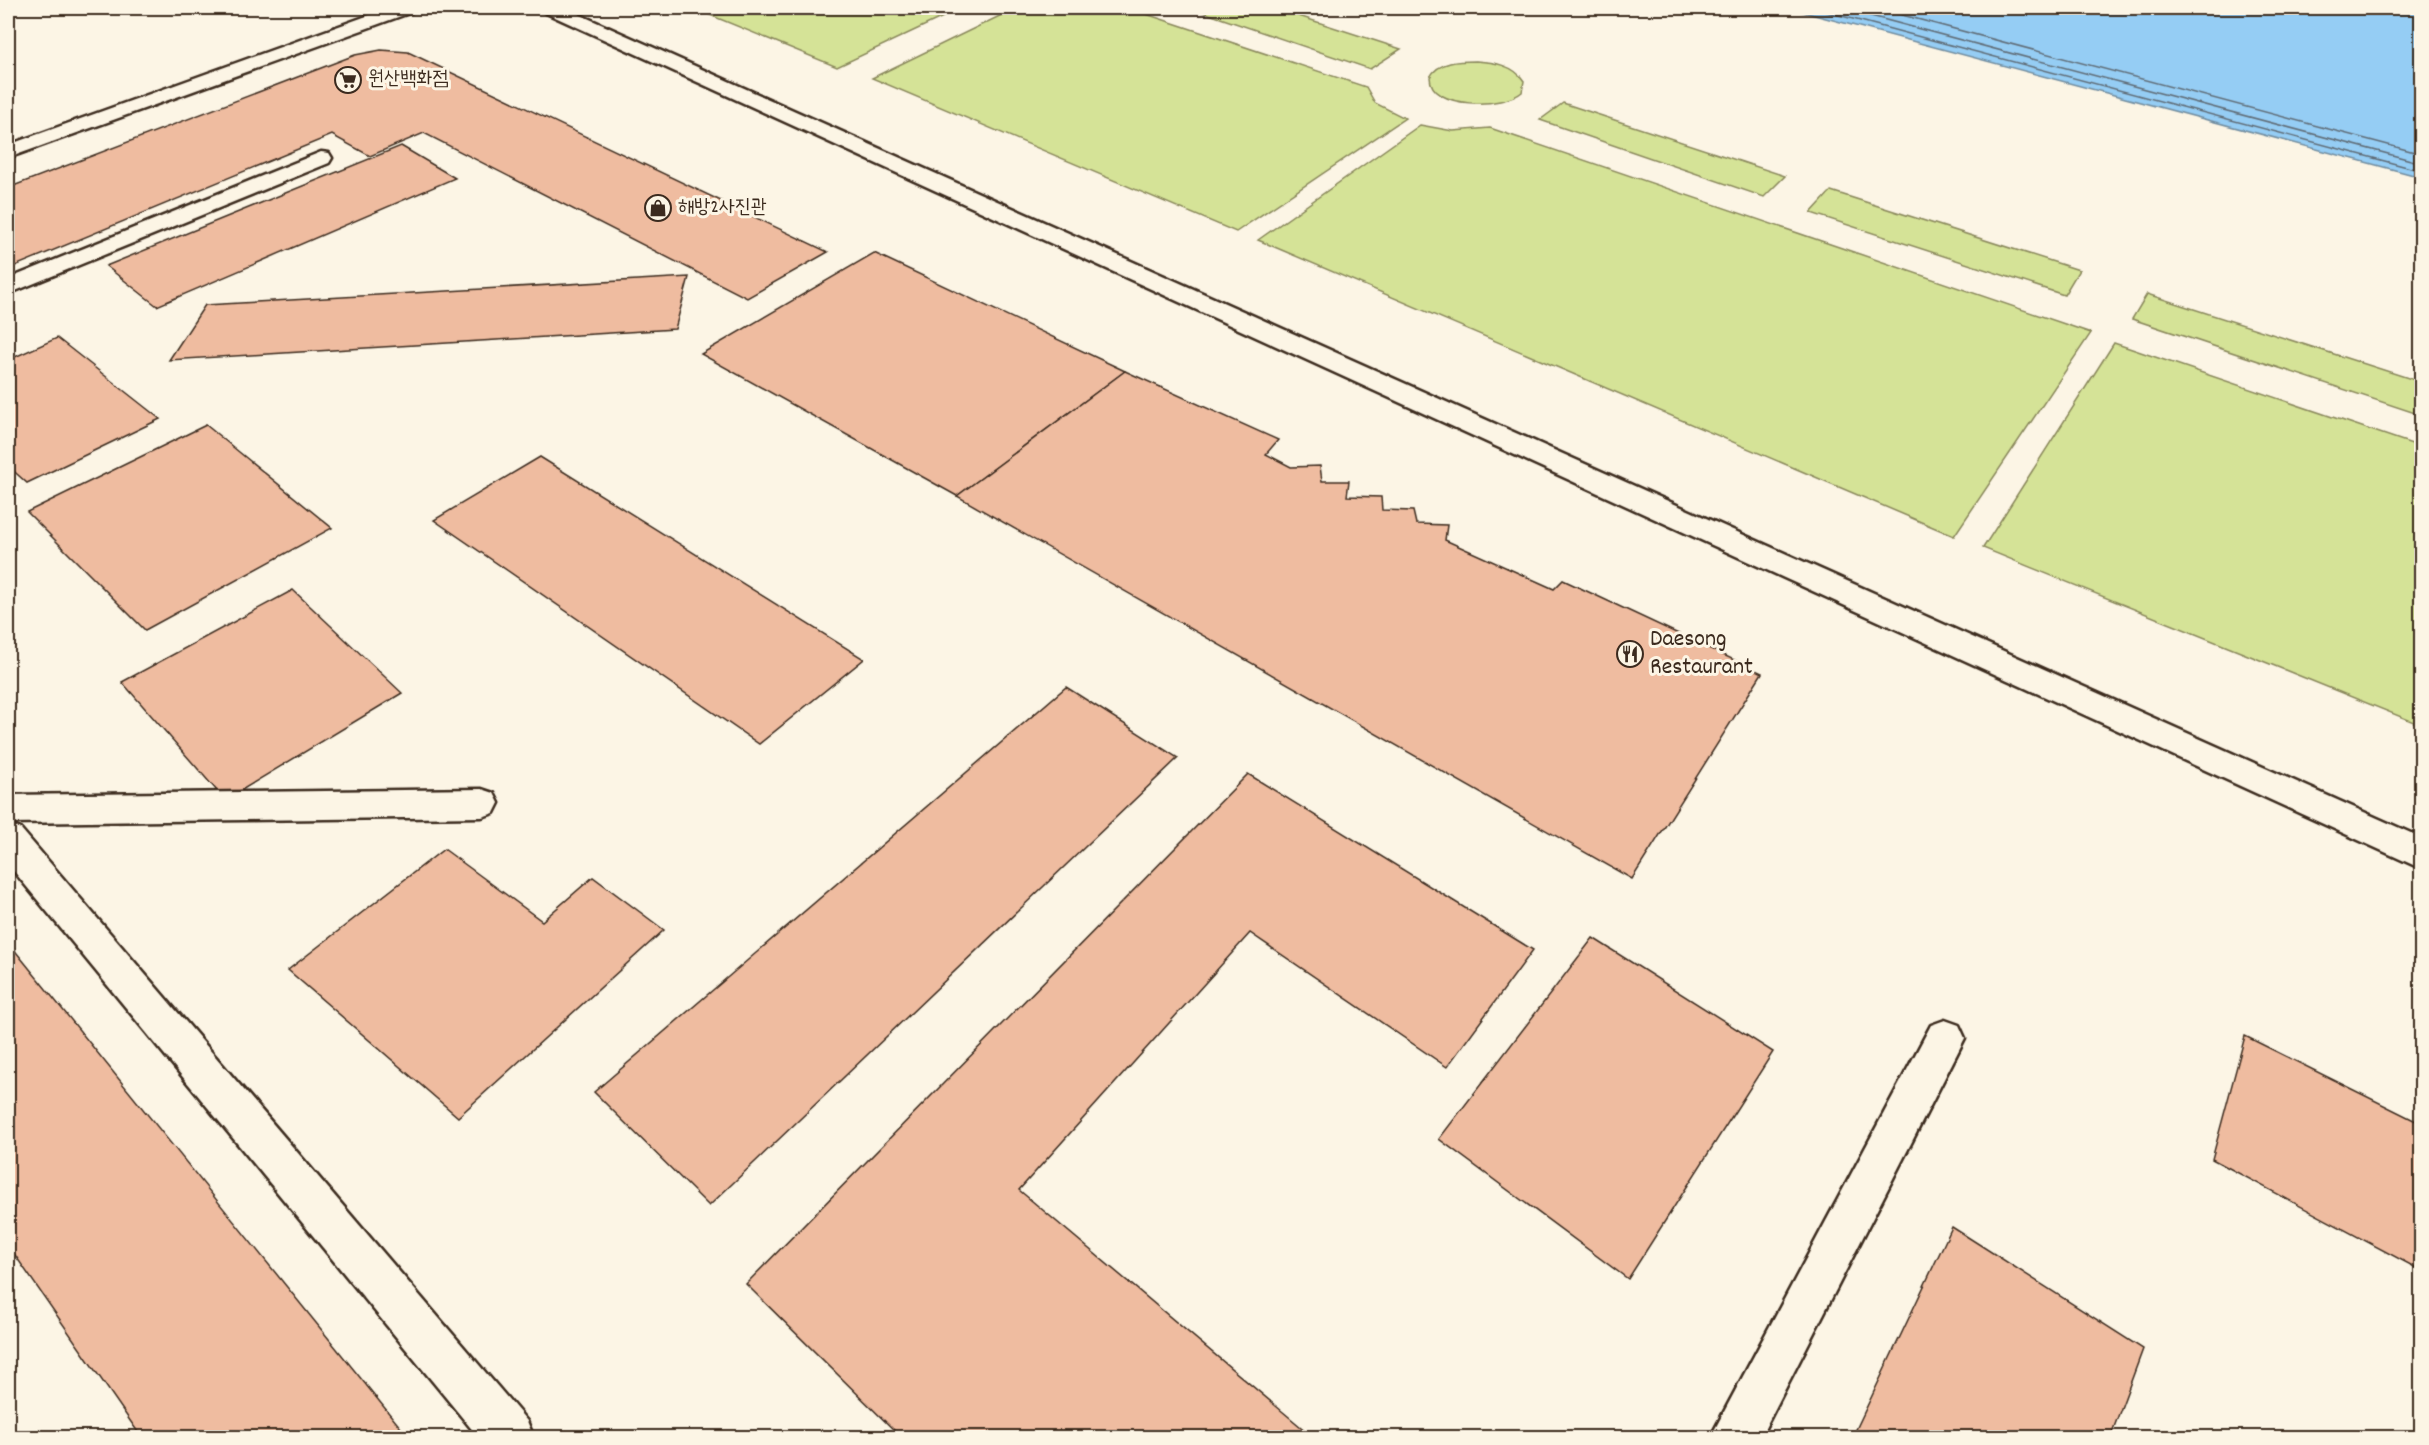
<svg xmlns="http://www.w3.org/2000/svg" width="2429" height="1445" viewBox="0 0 2429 1445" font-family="Dekko,'Poor Story',sans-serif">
  <rect width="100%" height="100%" fill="#fcf5e5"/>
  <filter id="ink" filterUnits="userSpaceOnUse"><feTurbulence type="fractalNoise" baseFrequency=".0167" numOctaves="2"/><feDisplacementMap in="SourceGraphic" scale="12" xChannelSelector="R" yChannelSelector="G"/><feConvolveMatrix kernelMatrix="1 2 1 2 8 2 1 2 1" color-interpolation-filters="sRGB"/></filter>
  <g filter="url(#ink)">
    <g fill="#d5e397" stroke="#88865a" stroke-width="1.5">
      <path d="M693,8h269l-125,59z"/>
      <path d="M1016,8h112l238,79 9,16 30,15 -169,114 -364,-154z"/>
      <path d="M1191,8h83l127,41 -31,20z"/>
      <path d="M1476,61c17,1 38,4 48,20l-2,11c-18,16 -92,18 -92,-15 9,-16 29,-16 46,-16z"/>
      <path d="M1563,103l222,73 -21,21 -224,-77z"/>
      <path d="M1420,125l33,6 37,-3 601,205 -137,203 -696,-296z"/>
      <path d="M1831,191l248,79 -15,25 -253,-82z"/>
      <path d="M2147,294l274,88v33l-289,-96z"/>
      <path d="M2114,343l307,104v278l-438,-177z"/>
    </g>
    <path fill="#95cdf4" stroke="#718c9e" stroke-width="1.5" d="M1788,8h633v169z"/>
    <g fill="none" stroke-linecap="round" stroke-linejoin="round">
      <g stroke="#5f6b74" stroke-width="1.5">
        <path d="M1812,8l610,163"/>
        <path d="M1841,8l581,155"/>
        <path d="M1876,8l546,146"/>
      </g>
    </g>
    <g fill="#efbca0" stroke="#3b2a1e" stroke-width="1.5">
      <path d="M381,50l27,2 420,200 -81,46 -323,-165 -54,23 -38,-21 -324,134v-81l347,-133z"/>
      <path d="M401,146l54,32 -298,128 -51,-40z"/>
      <path d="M874,253l251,118 -168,125 -256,-142z"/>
      <path d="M689,277l-14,52 -506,31 36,-55z"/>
      <path d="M57,338l103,81 -133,64 -19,-17v-106z"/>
      <path d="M1125,371l153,69 -12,14 25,13 29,-1 2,15h27l-2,15 34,1 1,13 31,1 3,13 31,1 -2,15 109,49 9,-9 199,93 -130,206 -675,-383z"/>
      <path d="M206,425l126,103 -187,102 -118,-118z"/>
      <path d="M540,457l324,202 -105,85 -325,-224z"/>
      <path d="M293,590l109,103 -177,107 -103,-118z"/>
      <path d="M1066,687l112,71 -469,448 -115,-114z"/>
      <path d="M1248,774l285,176 -86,117 -197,-134 -231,257 295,248h-412l-156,-154z"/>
      <path d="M444,849l98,72 51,-44 71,53 -206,187 -170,-147z"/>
      <path d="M1593,938l180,114 -145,227 -189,-140z"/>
      <path d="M8,942l401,496h-267l-134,-193z"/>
      <path d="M2245,1036l177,88v147l-210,-112z"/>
      <path d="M1952,1227l191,122 -33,89h-258z"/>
    </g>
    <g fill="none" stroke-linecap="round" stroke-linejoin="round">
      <defs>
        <g id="minor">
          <path d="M321,152l8,1 3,5 -3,5 -321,131v-15z"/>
          <path d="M482,789l12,4 5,10 -5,10 -12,4 -474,6v-28z"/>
          <path d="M8,824l13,5 506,592 7,17h-55l-471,-574z"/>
          <path d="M1945,1020l14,5 6,13 -205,400h-50l221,-413z"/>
        </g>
        <g id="major">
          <path d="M389,8h25l-2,4 -404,146v-13z"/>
          <path d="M542,8h23l1857,830v31l-1878,-857z"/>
        </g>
      </defs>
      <use href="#minor" stroke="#3b2a1e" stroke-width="5"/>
      <use href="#major" stroke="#3b2a1e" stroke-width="5"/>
      <use href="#minor" fill="#fcf5e5" fill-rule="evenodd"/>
      <use href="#major" fill="#fcf5e5" fill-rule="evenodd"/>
    </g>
  </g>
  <defs>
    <symbol id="supermarket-ring" viewBox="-11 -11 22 22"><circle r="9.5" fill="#fcf5e5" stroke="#3b2a1e" stroke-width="1.5"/><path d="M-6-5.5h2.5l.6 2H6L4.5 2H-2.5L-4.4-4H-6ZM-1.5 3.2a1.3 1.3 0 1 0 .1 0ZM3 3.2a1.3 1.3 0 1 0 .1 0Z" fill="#3b2a1e"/></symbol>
    <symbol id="shop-ring" viewBox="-11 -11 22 22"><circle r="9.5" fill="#fcf5e5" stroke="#3b2a1e" stroke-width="1.5"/><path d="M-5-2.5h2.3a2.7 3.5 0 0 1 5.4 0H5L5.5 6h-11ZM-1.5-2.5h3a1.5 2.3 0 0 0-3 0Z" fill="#3b2a1e"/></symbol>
    <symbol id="restaurant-ring" viewBox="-11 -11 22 22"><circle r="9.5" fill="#fcf5e5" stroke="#3b2a1e" stroke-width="1.5"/><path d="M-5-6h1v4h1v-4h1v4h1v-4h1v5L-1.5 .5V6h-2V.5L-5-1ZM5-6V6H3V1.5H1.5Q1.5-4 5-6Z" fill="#3b2a1e"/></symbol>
  </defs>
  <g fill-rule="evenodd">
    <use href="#supermarket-ring" x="333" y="65" width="30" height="30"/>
    <use href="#shop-ring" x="643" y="193" width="30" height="30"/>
    <use href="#restaurant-ring" x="1615" y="639" width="30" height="30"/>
  </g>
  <g text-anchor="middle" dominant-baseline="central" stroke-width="6" stroke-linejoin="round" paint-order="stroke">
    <g font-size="20" fill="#3b2a1e" stroke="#fcf5e5" text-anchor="start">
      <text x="368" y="80">원산백화점</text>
      <text x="678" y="208">해방2사진관</text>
    </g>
    <g font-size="24" fill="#3b2a1e" stroke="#fcf5e5" text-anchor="start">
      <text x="1650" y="640">Daesong<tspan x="1650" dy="28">Restaurant</tspan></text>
    </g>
  </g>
  <rect width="2429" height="1445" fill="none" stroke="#fcf5e5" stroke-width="30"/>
  <rect x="15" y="15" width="2399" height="1415" fill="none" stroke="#3b2a1e" stroke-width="2" filter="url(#ink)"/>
</svg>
